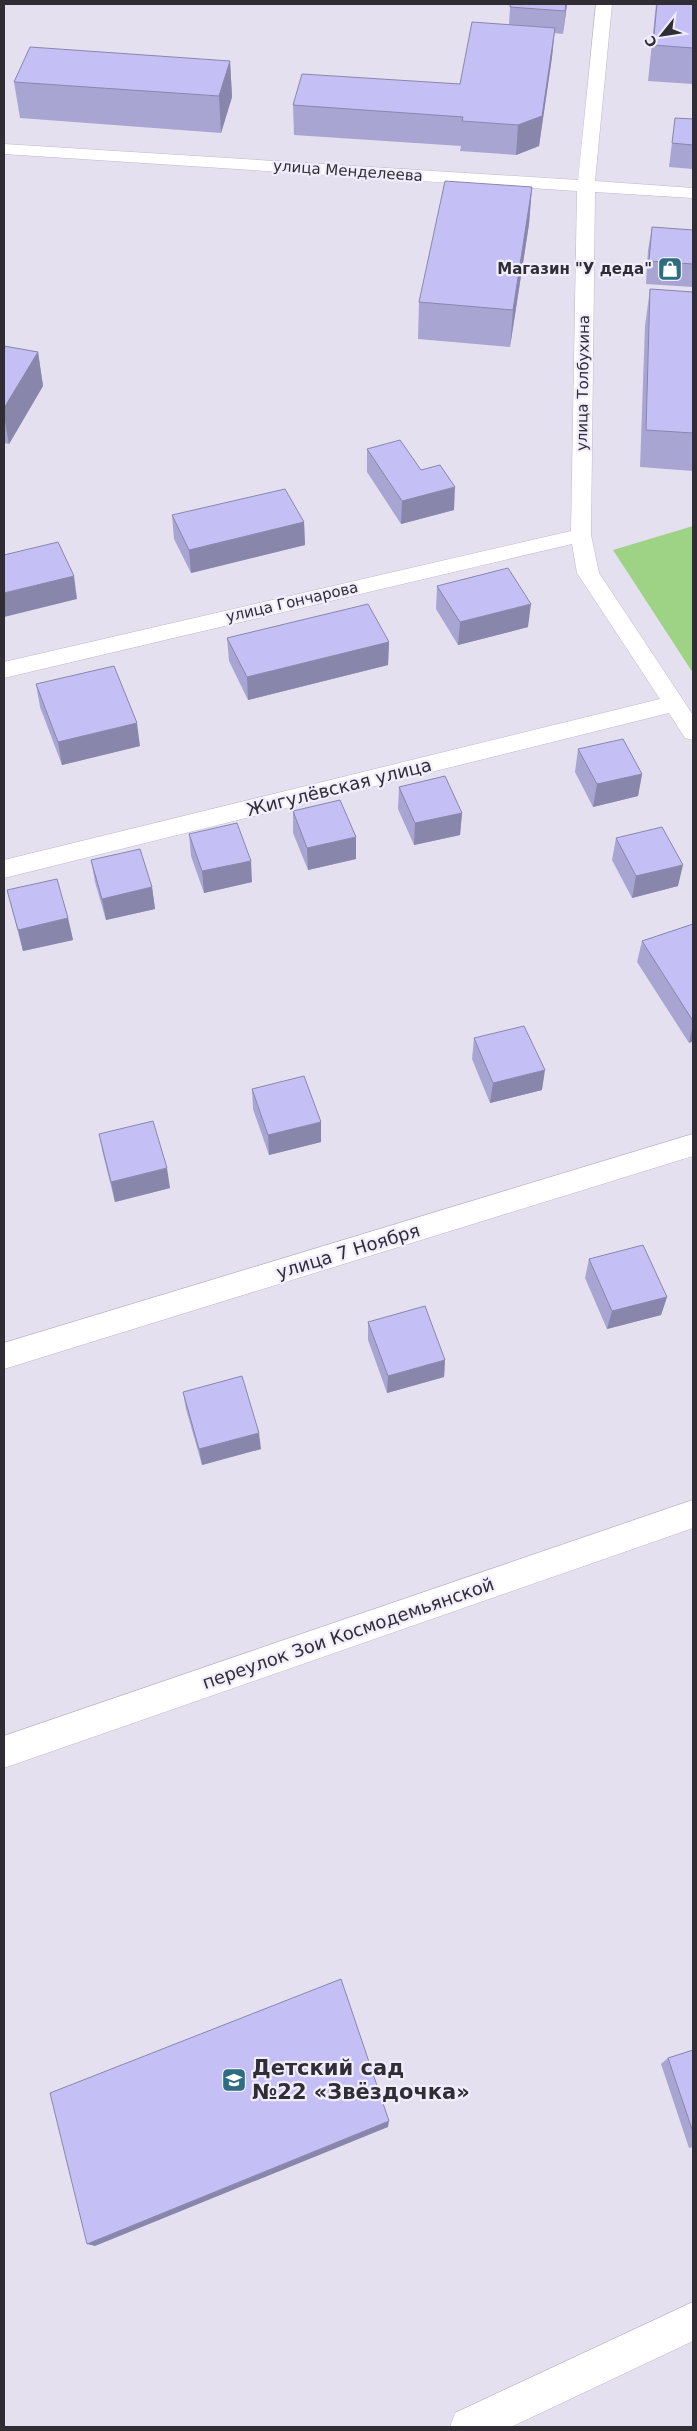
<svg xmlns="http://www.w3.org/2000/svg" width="697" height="2431" viewBox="0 0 697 2431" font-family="'DejaVu Sans',sans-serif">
  <rect width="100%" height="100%" fill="#e4e0f0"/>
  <path fill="#9ed386" d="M693,526v147l-80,-123z"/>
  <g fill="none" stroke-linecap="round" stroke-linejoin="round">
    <defs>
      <g id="minor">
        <path d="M596,4h16l-17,177 98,7v10l-98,-6 -4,343 8,38 94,142v25l-8,-2 -16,-25 -665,165v-18l656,-161 -83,-126 -5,-29 -568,134v-16l567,-131 6,-340 -573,-37v-10l574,36z"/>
        <path d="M693,1500v28l-689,240v-32z"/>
        <path d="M693,2302v39l-182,86h-61l5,-14z"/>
      </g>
      <path id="tertiary" d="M693,1134v22l-689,213v-26z"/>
    </defs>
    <use href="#minor" stroke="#bdb8c8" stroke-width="1"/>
    <use href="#tertiary" stroke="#bdb8c8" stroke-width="1"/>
    <use href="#minor" fill="#fff" fill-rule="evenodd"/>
    <use href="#tertiary" fill="#fff" fill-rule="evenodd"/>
  </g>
  <g fill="#a9a5d3">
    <path d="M567,4l-4,30 -9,-1 -2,24 -13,89 -23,9 -56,-4 1,-5 -167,-11 -1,-30 167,-21 49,-59 1,-18z"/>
    <path d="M656,4h37v80l-45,-3z"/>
    <path d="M230,61l2,36 -11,36 -201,-15 -6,-36z"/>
    <path d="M675,118l18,1v50l-24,-2z"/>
    <path d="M532,187l-3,37 -19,123 -92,-8 1,-37z"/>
    <path d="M652,227l41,3v57l-47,-3 2,-34z"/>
    <path d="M650,289l43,3v179l-53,-4 5,-141z"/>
    <path d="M4,346l34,6 5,34 -34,58 -5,-1z"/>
    <path d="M367,449l54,21 33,40 -53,14 -34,-52z"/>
    <path d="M172,515l132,7 1,23 -114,28 -17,-34z"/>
    <path d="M437,586l91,41 -70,18 -22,-36z"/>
    <path d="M227,638l162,4 -1,23 -140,35 -19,-39z"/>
    <path d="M36,684l104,62 -78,19 -22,-58z"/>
    <path d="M578,749l64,25 -4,22 -45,11 -18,-35z"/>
    <path d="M399,787l63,26 -2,22 -46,10 -16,-36z"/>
    <path d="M293,811l63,48 -48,11 -15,-37z"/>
    <path d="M189,834l63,48 -48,11 -13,-37z"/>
    <path d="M616,838l62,48 -46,12 -20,-38z"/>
    <path d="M91,860l61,27 3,22 -49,11 -11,-38z"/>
    <path d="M7,890l61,28 5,22 -50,11z"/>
    <path d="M693,924v117l-4,2 -52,-81 5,-21z"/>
    <path d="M474,1038l68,52 -52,13 -18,-44z"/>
    <path d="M252,1089l69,53 -52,13 -16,-46z"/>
    <path d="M99,1134l71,54 -55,14 -12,-48z"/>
    <path d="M589,1259l78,38 -6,18 -54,14 -22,-51z"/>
    <path d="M368,1322l77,38 -1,17 -57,16 -19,-53z"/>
    <path d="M183,1392l78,57 -59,16 -16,-56z"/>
    <path d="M693,2050v97l-4,1 -28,-84 7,-6z"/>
  </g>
  <g fill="#8986ac">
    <path d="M566,4h1l-4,30z"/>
    <path d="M555,28l-3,29 -13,89 -23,9 2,-30z"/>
    <path d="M230,61l2,36 -11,36 -2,-37z"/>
    <path d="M532,187l-3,37 -19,123 3,-37z"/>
    <path d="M38,352l5,34 -34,58 -5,-28v-8z"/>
    <path d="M455,487l-1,23 -53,14 1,-23z"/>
    <path d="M304,522l1,23 -114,28 -2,-23z"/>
    <path d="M74,576l3,23 -73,18v-24z"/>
    <path d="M531,604l-3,23 -70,18 2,-23z"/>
    <path d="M389,642l-1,23 -140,35 -1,-23z"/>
    <path d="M137,723l3,23 -78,19 -4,-23z"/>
    <path d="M642,774l-4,22 -45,11 4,-23z"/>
    <path d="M462,813l-2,22 -46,10 1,-22z"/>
    <path d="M356,837v22l-48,11 -1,-22z"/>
    <path d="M251,861l1,21 -48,11 -2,-22z"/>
    <path d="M683,865l-5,21 -46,12 4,-22z"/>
    <path d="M152,887l3,22 -49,11 -4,-21z"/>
    <path d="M68,918l5,22 -50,11 -5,-21z"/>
    <path d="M693,1025v16l-4,2z"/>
    <path d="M545,1070l-3,20 -52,13 3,-20z"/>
    <path d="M321,1122v20l-52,13 -1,-20z"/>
    <path d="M167,1168l3,20 -55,14 -4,-20z"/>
    <path d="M667,1297l-6,18 -54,14 5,-18z"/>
    <path d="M445,1360l-1,17 -57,16 1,-17z"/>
    <path d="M259,1433l2,16 -59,16 -3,-16z"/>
    <path d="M389,2121l-1,6 -293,119 -8,-2z"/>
  </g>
  <g fill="#c4c0f5" stroke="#8986ac">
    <path d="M510,4h56l-1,7 -55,-4z"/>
    <path d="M657,4h36v44l-40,-3z"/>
    <path d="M472,22l83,6 -13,88 -24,9 -56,-4 1,-4 -170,-12 9,-31 158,10z"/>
    <path d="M30,47l200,14 -11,35 -205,-14z"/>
    <path d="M675,118l18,1v26l-21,-2z"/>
    <path d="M445,181l87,6 -19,123 -94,-8z"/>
    <path d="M652,227l41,3v34l-44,-3z"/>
    <path d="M650,289l43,3v141l-47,-3z"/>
    <path d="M4,346l34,6 -34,56z"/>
    <path d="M400,440l21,30 19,-5 15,22 -53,14 -35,-52z"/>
    <path d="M285,489l19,33 -115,28 -17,-35z"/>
    <path d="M58,542l16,34 -70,17v-38z"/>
    <path d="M508,568l23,36 -71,18 -23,-36z"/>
    <path d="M368,604l21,38 -142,35 -20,-39z"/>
    <path d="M114,666l23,57 -79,19 -22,-58z"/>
    <path d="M623,739l19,35 -45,10 -19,-35z"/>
    <path d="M445,776l17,37 -47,10 -16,-36z"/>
    <path d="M340,800l16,37 -49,11 -14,-37z"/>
    <path d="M237,823l14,38 -49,10 -13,-37z"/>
    <path d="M662,827l21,38 -47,11 -20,-38z"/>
    <path d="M140,849l12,38 -50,12 -11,-39z"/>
    <path d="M57,879l11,39 -50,12 -11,-40z"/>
    <path d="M693,924v97l-51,-80z"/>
    <path d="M524,1026l21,44 -52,13 -19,-45z"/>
    <path d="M304,1076l17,46 -53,13 -16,-46z"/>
    <path d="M153,1121l14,47 -56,14 -12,-48z"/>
    <path d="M643,1245l24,52 -55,14 -23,-52z"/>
    <path d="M425,1306l20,54 -57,16 -20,-54z"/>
    <path d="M242,1376l17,57 -60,16 -16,-57z"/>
    <path d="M341,1979l48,142 -302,123 -37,-151z"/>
    <path d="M693,2050v82l-25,-74z"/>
  </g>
  <defs>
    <symbol id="shop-square" viewBox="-11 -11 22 22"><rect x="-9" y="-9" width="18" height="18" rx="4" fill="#2d6d81" stroke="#f2edfd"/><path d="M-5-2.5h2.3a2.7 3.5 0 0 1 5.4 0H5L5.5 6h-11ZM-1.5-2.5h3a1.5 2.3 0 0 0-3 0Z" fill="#fff"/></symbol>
    <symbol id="school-square" viewBox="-11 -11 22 22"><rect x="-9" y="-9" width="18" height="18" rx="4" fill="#2d6d81" stroke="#f2edfd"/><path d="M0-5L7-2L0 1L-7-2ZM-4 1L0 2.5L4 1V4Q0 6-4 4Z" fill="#fff"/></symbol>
  </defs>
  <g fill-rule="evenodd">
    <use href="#shop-square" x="656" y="255" width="28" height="28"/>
    <use href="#school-square" x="220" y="2066" width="28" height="28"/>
  </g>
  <g text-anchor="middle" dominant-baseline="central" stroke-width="4.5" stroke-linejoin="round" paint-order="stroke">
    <g font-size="15" fill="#302e34" stroke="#f2edfd">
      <text transform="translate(348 171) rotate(4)">улица Менделеева</text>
      <text transform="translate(583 383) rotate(-89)">улица Толбухина</text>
      <text transform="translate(292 602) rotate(-13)">улица Гончарова</text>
    </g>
    <g font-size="15" font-weight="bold" fill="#302e34" stroke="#f2edfd" text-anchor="end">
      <text x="652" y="269">Магазин "У деда"</text>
    </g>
    <g font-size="18" fill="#302e34" stroke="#f2edfd">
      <text transform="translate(339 787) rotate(-14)">Жигулёвская улица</text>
      <text transform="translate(348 1251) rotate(-17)">улица 7 Ноября</text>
      <text transform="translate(348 1633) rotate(-19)">переулок Зои Космодемьянской</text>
    </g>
    <g font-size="21" font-weight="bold" fill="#302e34" stroke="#f2edfd" text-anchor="start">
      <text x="252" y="2068">Детский сад<tspan x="252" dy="24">№22 «Звёздочка»</tspan></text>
    </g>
  </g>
  <rect width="697" height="2431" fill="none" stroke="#302e34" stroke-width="10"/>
  <g transform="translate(662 35) rotate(240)" stroke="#f2edfd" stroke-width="4" paint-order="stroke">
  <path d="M0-4L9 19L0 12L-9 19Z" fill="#302e34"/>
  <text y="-8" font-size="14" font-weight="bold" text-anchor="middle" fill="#302e34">С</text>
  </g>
</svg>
